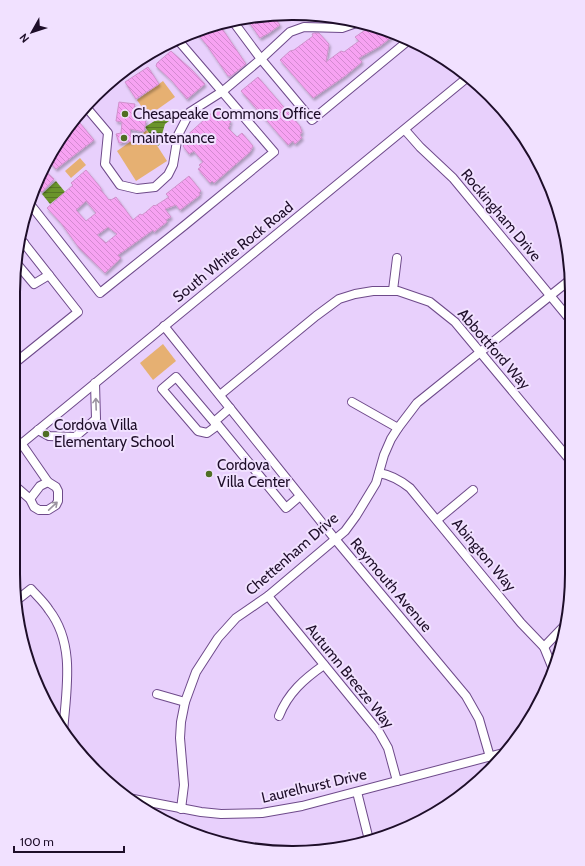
<svg xmlns="http://www.w3.org/2000/svg" width="585" height="866" viewBox="0 0 585 866" font-family="Cabin,sans-serif">
  <defs>
    <pattern id="water-rules" width="6" height="5" patternUnits="userSpaceOnUse"><rect width="6" height="5" fill="#6a942a"/><path d="M0 2.5h6" fill="none" stroke="#577724"/></pattern>
    <pattern id="building-back-hatch" width="6" height="6" patternUnits="userSpaceOnUse"><rect width="6" height="6" fill="#f7a2f2"/><path d="M-1 5l2 2M0 0l6 6M5-1l2 2" fill="none" stroke="#d38ad0"/></pattern>
    <filter id="shadow"><feDropShadow dx="1.5" dy="2.5" stdDeviation="1" flood-color="#0004"/></filter>
  </defs>
  <rect width="100%" height="100%" fill="#e8d0fc"/>
  <g fill="#e6b072">
    <path d="M163,81l12,16 -27,19 -11,-16z"/>
    <path d="M147,130l20,31 -31,20 -19,-30z"/>
    <path d="M80,158l6,7 -15,13 -6,-7z"/>
    <path d="M163,344l13,17 -23,19 -13,-17z"/>
  </g>
  <g fill="url(#water-rules)">
    <path d="M164,115l5,6 -4,3 -5,17v3l-2,2 -13,-19z"/>
    <path d="M56,181l9,11 -15,12 -8,-10z"/>
  </g>
  <g fill="url(#building-back-hatch)" stroke="#d091cc" fill-rule="evenodd" filter="url(#shadow)">
    <path d="M272,15l8,10 -11,8 -9,5 -14,-20z"/>
    <path d="M219,24l27,40 -15,12h-3l-22,-32 -11,-13z"/>
    <path d="M371,26l17,5 5,5 -13,10 -21,12 3,4 -17,14 -32,22 -33,-38 10,-9 4,-1 19,-14 -1,-2 2,-1h5l10,11 -3,18 15,-11 3,1 15,-11 -4,-4z"/>
    <path d="M171,51l21,19 13,14 -18,15 -15,-18 -16,-15 1,-3z"/>
    <path d="M148,67l11,17 -23,15 -11,-17z"/>
    <path d="M258,77l42,49 2,6 -2,3 2,3 -7,6 -2,-3 -5,4 -47,-54z"/>
    <path d="M119,102l16,2 -3,13 14,3 -2,12 -14,-3 2,12 -13,2 -3,-9 5,-1 1,-11 -6,-1z"/>
    <path d="M216,109l2,2 2,-2 11,13 -2,2 1,2 -2,2 9,9 5,-4 11,13 -3,6 -36,31 -2,-2 -2,2 -12,-14 3,-2 -2,-2 4,-3 -9,-11 -5,3 -6,-8 3,-4 -3,-3z"/>
    <path d="M80,123l14,17 -38,29 -8,-9 20,-28z"/>
    <path d="M42,168l12,11 -12,13 -6,-6z"/>
    <path d="M86,170l15,18v2l8,10 1,-1 1,1 5,-3 17,23 7,-6 2,1 4,-3 8,-7 1,1 14,-9 -3,-3 23,-18 12,15 -2,2 1,2 -20,15 -4,-5 -11,4 6,8 -5,3 1,2 -13,10 -1,-2 -35,25 3,3 -16,15 -26,-25 -18,-25 -14,-15 26,-23 -2,-2zM86,201l10,12 -10,8 -10,-11zM108,227l9,7 -11,9 -9,-8z"/>
  </g>
  <g fill="none" stroke-linecap="round" stroke-linejoin="round">
    <defs>
      <g id="minor">
        <path d="M232,20l29,39 51,61 97,-80"/>
        <path d="M92,98l9,-8"/>
        <path d="M86,107l22,26 -3,31 15,21 17,4 18,-2 13,-12 5,-10 5,-30 12,-23 33,-21 38,-32 29,-27 14,-5 38,1 17,-6"/>
        <path d="M405,130l15,17 33,31 119,144"/>
        <path d="M30,204l70,89 85,-68 89,-73 -97,-113"/>
        <path d="M18,252l6,-9"/>
        <path d="M18,265l16,19 15,-9"/>
        <path d="M393,290l4,-32"/>
        <path d="M164,326l171,213 131,157 13,23 11,38"/>
        <path d="M16,362l62,-50 -59,-75"/>
        <path d="M220,395l96,-79 23,-17 16,-5 18,-3h25l32,11 25,20 114,137"/>
        <path d="M352,402l46,26"/>
        <path d="M230,408l-16,14 -38,-45 -14,12 36,42 9,2 11,-8 68,83 14,-12"/>
        <path d="M38,430l11,6 26,1 21,-18 -1,-36"/>
        <path d="M15,449l453,-372"/>
        <path d="M379,473c12,2 21,7 31,15l111,135 23,24 9,22"/>
        <path d="M14,485l16,14 4,8 5,3h9l8,-5 2,-4v-10l-2,-4 -8,-5 -27,-39"/>
        <path d="M30,499l10,-13 8,-4"/>
        <path d="M437,520l36,-30"/>
        <path d="M268,596l111,136 9,16 9,33"/>
        <path d="M17,600l14,-11c6,7 13,13 18,21 27,35 17,81 14,122"/>
        <path d="M544,647l23,-24"/>
        <path d="M157,694l28,8"/>
        <path d="M279,716c9,-23 25,-37 45,-51"/>
        <path d="M357,792l12,48"/>
        <path d="M128,798l73,14 20,2 41,-1 40,-7 201,-53"/>
        <path d="M181,809l3,-24 -4,-47 1,-16 4,-20 11,-30 22,-34 18,-20 32,-22 77,-65 11,-15 20,-33 8,-28 7,-16 7,-11 19,-25 154,-124"/>
      </g>
    </defs>
    <use href="#minor" stroke="#6e4a8a" stroke-width="10"/>
    <use href="#minor" stroke="#fff" stroke-width="8"/>
  </g>
  <defs><path id="oneway-shaft" d="M-6 0H5M1.5-3L5.5 0L1.5 3" fill="none" stroke-width="1.6" stroke-linecap="round" stroke-linejoin="round"/></defs>
  <g stroke="#9a939f">
    <use href="#oneway-shaft" transform="translate(96 404) rotate(-92)"/>
    <use href="#oneway-shaft" transform="translate(53 506) rotate(-43)"/>
  </g>
  <g fill="#4f6e23" stroke="#f1e1ff" stroke-width="1.5">
    <circle cx="125" cy="114" r="4"/>
    <circle cx="124" cy="138" r="4"/>
    <circle cx="46" cy="434" r="4"/>
    <circle cx="209" cy="474" r="4"/>
  </g>
  <g text-anchor="middle" dominant-baseline="central" stroke-width="4" stroke-linejoin="round" paint-order="stroke">
    <g font-size="15" fill="#1e0e29" stroke="#f1e1ff" text-anchor="start">
      <text x="133" y="114">Chesapeake Commons Office</text>
      <text x="132" y="138">maintenance</text>
      <text x="54" y="425">Cordova Villa<tspan x="54" dy="17">Elementary School</tspan></text>
      <text x="217" y="465">Cordova<tspan x="217" dy="17">Villa Center</tspan></text>
    </g>
    <g font-size="15" fill="#1e0e29" stroke="#f1e1ff">
      <text transform="translate(501 215) rotate(50)">Rockingham Drive</text>
      <text transform="translate(233 252) rotate(-39)">South White Rock Road</text>
      <text transform="translate(494 349) rotate(49)">Abbottford Way</text>
      <text transform="translate(292 554) rotate(-41)">Chettenham Drive</text>
      <text transform="translate(484 555) rotate(50)">Abington Way</text>
      <text transform="translate(391 585) rotate(50)">Reymouth Avenue</text>
      <text transform="translate(350 676) rotate(51)">Autumn Breeze Way</text>
      <text transform="translate(314 786) rotate(-13)">Laurelhurst Drive</text>
    </g>
  </g>
  <path d="M0 0H585V866H0ZM292 20H293A272 272 0 0 1 565 292V574A272 272 0 0 1 293 846H292A272 272 0 0 1 20 574V292A272 272 0 0 1 292 20Z" fill="#f1e1ff" fill-rule="evenodd"/>
  <path fill="none" stroke="#1e0e29" stroke-width="2" d="M292 20H293A272 272 0 0 1 565 292V574A272 272 0 0 1 293 846H292A272 272 0 0 1 20 574V292A272 272 0 0 1 292 20Z"/>
  <g transform="translate(32 32) rotate(231)" stroke="#f1e1ff" stroke-width="3" paint-order="stroke">
  <path d="M0-3L7 15L0 10L-7 15Z" fill="#1e0e29"/>
  <text y="-6" font-size="11" font-weight="bold" text-anchor="middle" fill="#1e0e29">N</text>
  </g>
  <path d="M14 846v6h110v-6" fill="none" stroke="#1e0e29" stroke-width="2"/>
  <text x="20" y="846" font-size="12" fill="#1e0e29" stroke="#f1e1ff" stroke-width="3" paint-order="stroke">100 m</text>
</svg>
